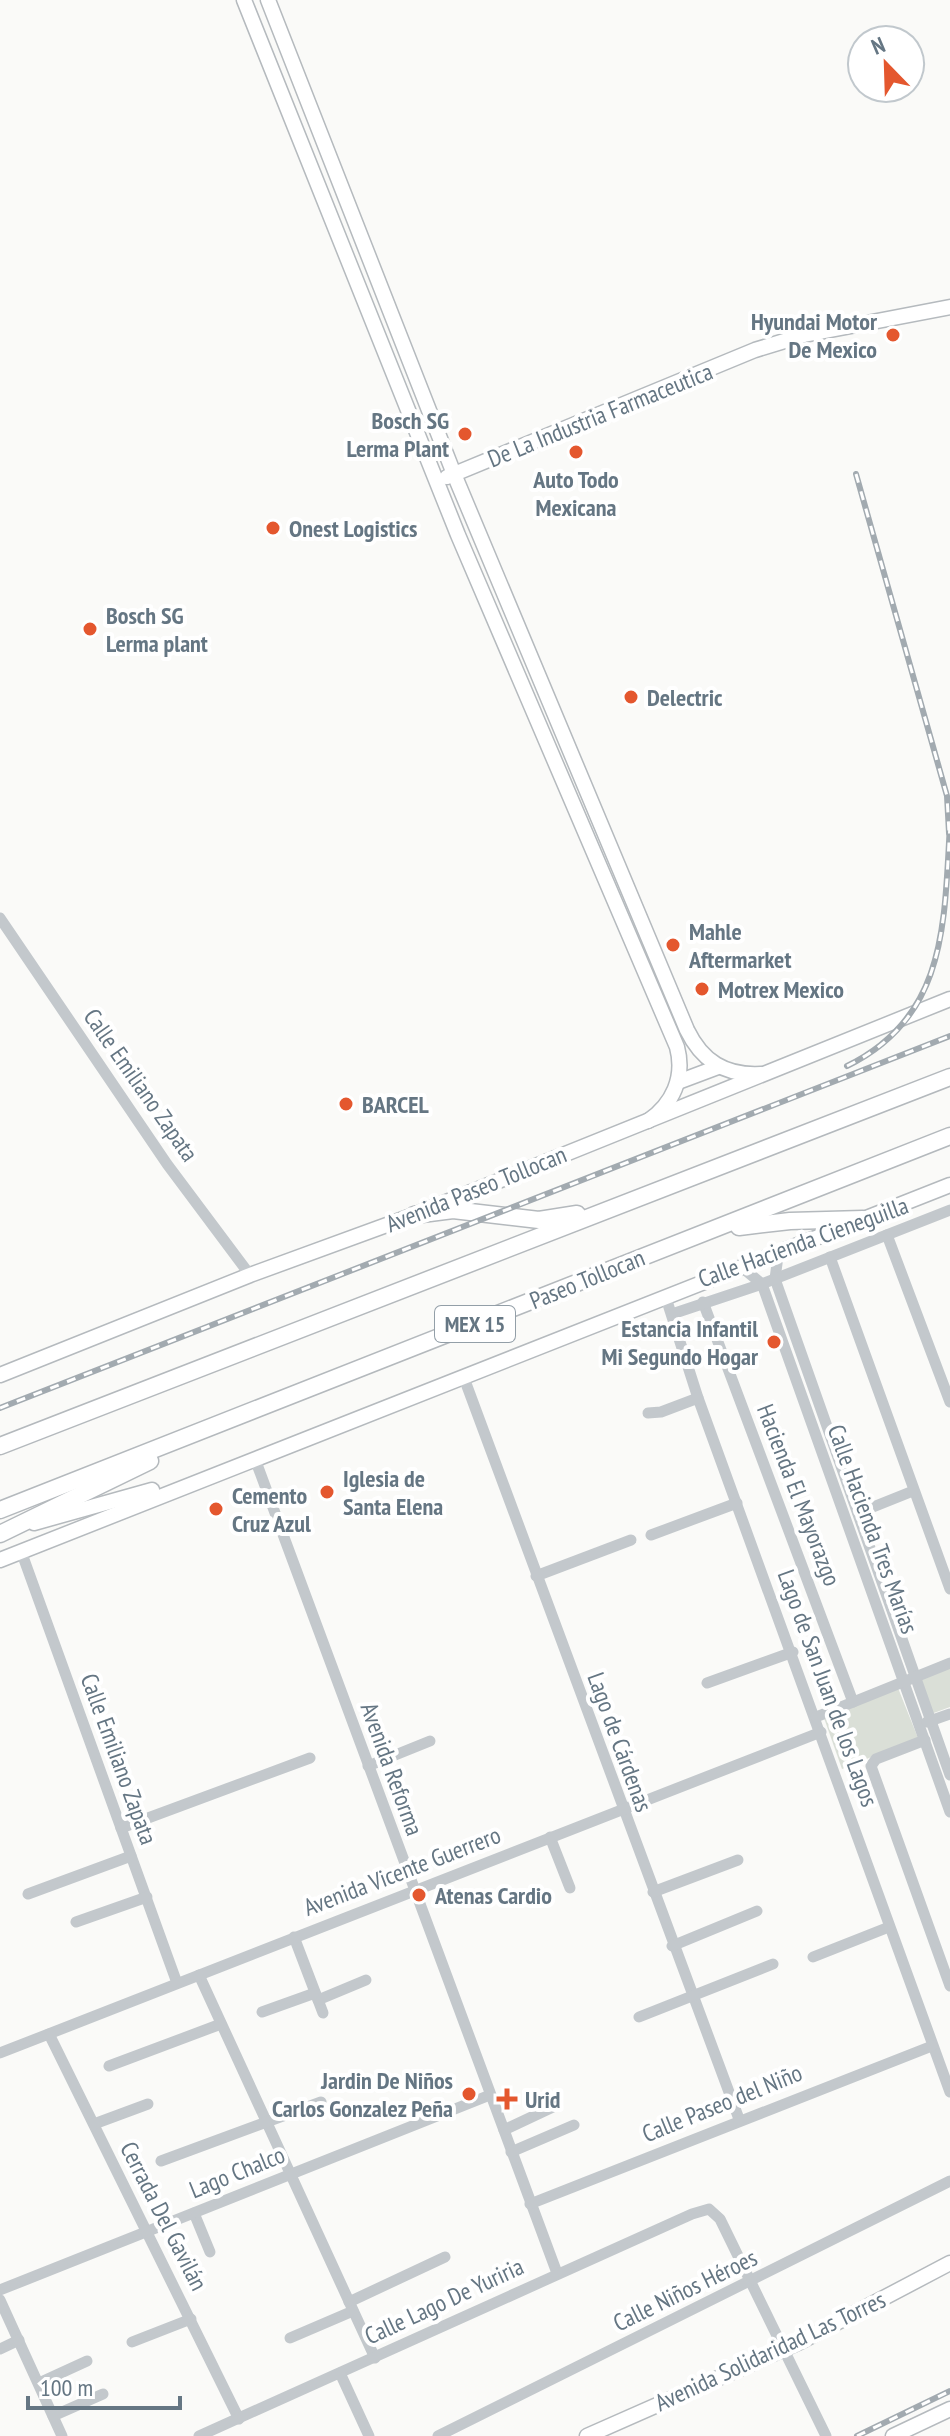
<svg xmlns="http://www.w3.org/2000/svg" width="950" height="2436" viewBox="0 0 950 2436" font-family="'PT Sans Narrow',sans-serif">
  <rect width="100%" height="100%" fill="#fafaf8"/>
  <g fill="#dadfd7">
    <path d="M950,1666v41l-19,7 -13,-36z"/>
    <path d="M898,1688l20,50 -76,31 -18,-51z"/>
  </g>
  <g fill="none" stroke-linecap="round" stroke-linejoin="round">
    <defs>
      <g id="major">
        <path d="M244,0l214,535 219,512c8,30 -4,57 -29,74"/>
        <path d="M268,0l186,474 233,556c15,31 38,46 74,44"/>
        <path d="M447,477l308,-127 49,-15 146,-28"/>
        <path d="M678,1082l40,-15"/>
        <path d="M0,1375l250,-100 164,-60 536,-216"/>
        <path d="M34,1523l118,-33"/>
        <path d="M0,1560l950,-375"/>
        <path d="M587,2436l213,-94 150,-79"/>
        <path d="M893,2436l57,-27"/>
      </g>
      <g id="highway">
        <path d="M414,1215l39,-5 86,10 38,-6"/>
        <path d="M739,1227l51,-6 73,-2"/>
        <path d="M0,1446l950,-369"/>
        <path d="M0,1510l950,-374"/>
        <path d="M0,1534l150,-73"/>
      </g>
    </defs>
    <use href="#major" stroke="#b5babe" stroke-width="17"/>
    <use href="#highway" stroke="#b4b9bd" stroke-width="19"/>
    <g stroke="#c3c8cc" stroke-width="11">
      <path d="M0,918l167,246 83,111"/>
      <path d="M887,1235l63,167"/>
      <path d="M778,1256l-3,23 175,496"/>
      <path d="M830,1257l120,332"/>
      <path d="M744,1269l18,15 188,528"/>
      <path d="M666,1298l32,100 252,694"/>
      <path d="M703,1302l150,400"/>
      <path d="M672,1314l90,-30 188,-74"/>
      <path d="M464,1378l275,741"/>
      <path d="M648,1413l13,-1 37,-14"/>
      <path d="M255,1459l302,814"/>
      <path d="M858,1513l55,-22"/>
      <path d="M651,1535l86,-32"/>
      <path d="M21,1551l156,432"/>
      <path d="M536,1576l95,-36"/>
      <path d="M707,1683l86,-31"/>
      <path d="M816,1717l134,-54"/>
      <path d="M927,1722l23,-8"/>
      <path d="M925,1740l-49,19 -5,7 79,220"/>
      <path d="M368,1766l62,-25"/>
      <path d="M121,1828l189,-70"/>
      <path d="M550,1837l20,51"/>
      <path d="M653,1892l85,-32"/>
      <path d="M28,1894l103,-38"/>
      <path d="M76,1922l71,-25"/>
      <path d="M294,1937l29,76"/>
      <path d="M672,1946l85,-35"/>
      <path d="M813,1957l76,-30"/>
      <path d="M199,1975l176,383"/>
      <path d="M318,2000l48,-20"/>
      <path d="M262,2012l53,-19"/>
      <path d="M639,2017l134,-53"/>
      <path d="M49,2034l190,385"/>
      <path d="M0,2053l821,-321"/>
      <path d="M109,2066l112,-42"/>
      <path d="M94,2124l54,-20"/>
      <path d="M504,2130l51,-24"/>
      <path d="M511,2152l63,-27"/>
      <path d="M161,2161l160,-59"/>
      <path d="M530,2204l402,-158"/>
      <path d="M194,2213l16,39"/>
      <path d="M0,2290l490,-195"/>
      <path d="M0,2300l62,136"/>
      <path d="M349,2302l96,-45"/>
      <path d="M290,2338l63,-27"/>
      <path d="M132,2342l59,-23"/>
      <path d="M0,2349l19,-9"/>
      <path d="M340,2373l29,63"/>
      <path d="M39,2383l48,-22"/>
      <path d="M53,2416l50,-22"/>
      <path d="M199,2436l493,-222 17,-5 11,10 106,217"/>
      <path d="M438,2436l512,-255"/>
    </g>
    <use href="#major" stroke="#fff" stroke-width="14"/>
    <use href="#highway" stroke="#fff" stroke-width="16"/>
    <defs>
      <g id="rail">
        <path d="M856,474l91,322 2,37"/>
        <path d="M847,1066c101,-49 97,-145 103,-241"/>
        <path d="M0,1408l950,-372"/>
        <path d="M857,2436l93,-45"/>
      </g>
    </defs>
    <use href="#rail" stroke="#a2aab0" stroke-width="6"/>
    <use href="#rail" stroke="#fff" stroke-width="3" stroke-dasharray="9" stroke-linecap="butt"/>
  </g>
  <g fill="#e4572e" stroke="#fff" stroke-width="3">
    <circle cx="893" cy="335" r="8"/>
    <circle cx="465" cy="434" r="8"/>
    <circle cx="576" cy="452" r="8"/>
    <circle cx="273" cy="528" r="8"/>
    <circle cx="90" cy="629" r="8"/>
    <circle cx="631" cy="697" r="8"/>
    <circle cx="673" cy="945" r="8"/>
    <circle cx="702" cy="989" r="8"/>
    <circle cx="346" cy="1104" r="8"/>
    <circle cx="774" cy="1342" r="8"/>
    <circle cx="327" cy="1492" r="8"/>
    <circle cx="216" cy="1509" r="8"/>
    <circle cx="419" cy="1895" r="8"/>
    <circle cx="469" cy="2094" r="8"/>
    <path d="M503 2087h8v8h8v8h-8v8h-8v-8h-8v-8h8z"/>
  </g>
  <g text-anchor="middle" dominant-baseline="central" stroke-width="8" stroke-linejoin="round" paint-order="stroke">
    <rect fill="#fff" stroke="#939fa8" stroke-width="2" x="435" y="1306" width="80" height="36" rx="6"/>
    <g font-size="22" font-weight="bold" fill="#657683">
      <text x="475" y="1324">MEX 15</text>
    </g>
    <g font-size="24" font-weight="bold" fill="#657683" stroke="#fff" text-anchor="start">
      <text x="877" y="321" text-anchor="end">Hyundai Motor<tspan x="877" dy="28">De Mexico</tspan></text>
      <text x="449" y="420" text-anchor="end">Bosch SG<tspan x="449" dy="28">Lerma Plant</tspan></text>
      <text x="576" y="479" text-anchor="middle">Auto Todo<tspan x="576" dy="28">Mexicana</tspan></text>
      <text x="289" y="528">Onest Logistics</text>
      <text x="106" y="615">Bosch SG<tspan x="106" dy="28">Lerma plant</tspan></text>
      <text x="647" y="697">Delectric</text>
      <text x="689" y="931">Mahle<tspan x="689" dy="28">Aftermarket</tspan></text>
      <text x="718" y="989">Motrex Mexico</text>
      <text x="362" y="1104">BARCEL</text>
      <text x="758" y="1328" text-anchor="end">Estancia Infantil<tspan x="758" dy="28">Mi Segundo Hogar</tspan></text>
      <text x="343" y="1478">Iglesia de<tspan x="343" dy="28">Santa Elena</tspan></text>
      <text x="232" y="1495">Cemento<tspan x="232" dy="28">Cruz Azul</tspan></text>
      <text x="435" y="1895">Atenas Cardio</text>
      <text x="453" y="2080" text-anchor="end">Jardin De Niños<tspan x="453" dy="28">Carlos Gonzalez Peña</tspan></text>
      <text x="525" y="2099">Urid</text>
    </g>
    <g font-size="24" fill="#657683" stroke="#fff">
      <text transform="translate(600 415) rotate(-22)">De La Industria Farmaceutica</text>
      <text transform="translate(141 1085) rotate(55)">Calle Emiliano Zapata</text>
      <text transform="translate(476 1189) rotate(-22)">Avenida Paseo Tollocan</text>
      <text transform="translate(803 1242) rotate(-20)">Calle Hacienda Cieneguilla</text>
      <text transform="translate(587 1279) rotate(-22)">Paseo Tollocan</text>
      <text transform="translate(799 1495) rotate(69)">Hacienda El Mayorazgo</text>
      <text transform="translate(873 1529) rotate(70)">Calle Hacienda Tres Marías</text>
      <text transform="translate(828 1688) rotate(70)">Lago de San Juan de los Lagos</text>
      <text transform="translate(620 1742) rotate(70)">Lago de Cárdenas</text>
      <text transform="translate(119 1759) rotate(70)">Calle Emiliano Zapata</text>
      <text transform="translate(392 1769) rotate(70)">Avenida Reforma</text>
      <text transform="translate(402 1871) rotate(-21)">Avenida Vicente Guerrero</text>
      <text transform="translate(722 2103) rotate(-22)">Calle Paseo del Niño</text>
      <text transform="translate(237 2172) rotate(-22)">Lago Chalco</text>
      <text transform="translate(164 2216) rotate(63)">Cerrada Del Gavilán</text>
      <text transform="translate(685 2290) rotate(-26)">Calle Niños Héroes</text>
      <text transform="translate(444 2301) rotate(-25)">Calle Lago De Yuriria</text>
      <text transform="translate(770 2351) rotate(-25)">Avenida Solidaridad Las Torres</text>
    </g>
  </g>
  <g transform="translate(886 64) rotate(337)"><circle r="38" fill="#ffffff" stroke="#c1c8cd" stroke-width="2"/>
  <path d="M0-6L14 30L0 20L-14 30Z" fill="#e4572e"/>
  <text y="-12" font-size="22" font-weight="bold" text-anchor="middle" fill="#657683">N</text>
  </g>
  <path d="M28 2396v12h152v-12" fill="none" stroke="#657683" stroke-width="4"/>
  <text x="40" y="2396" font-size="24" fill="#657683" stroke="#ffffff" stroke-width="6" paint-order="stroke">100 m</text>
</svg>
